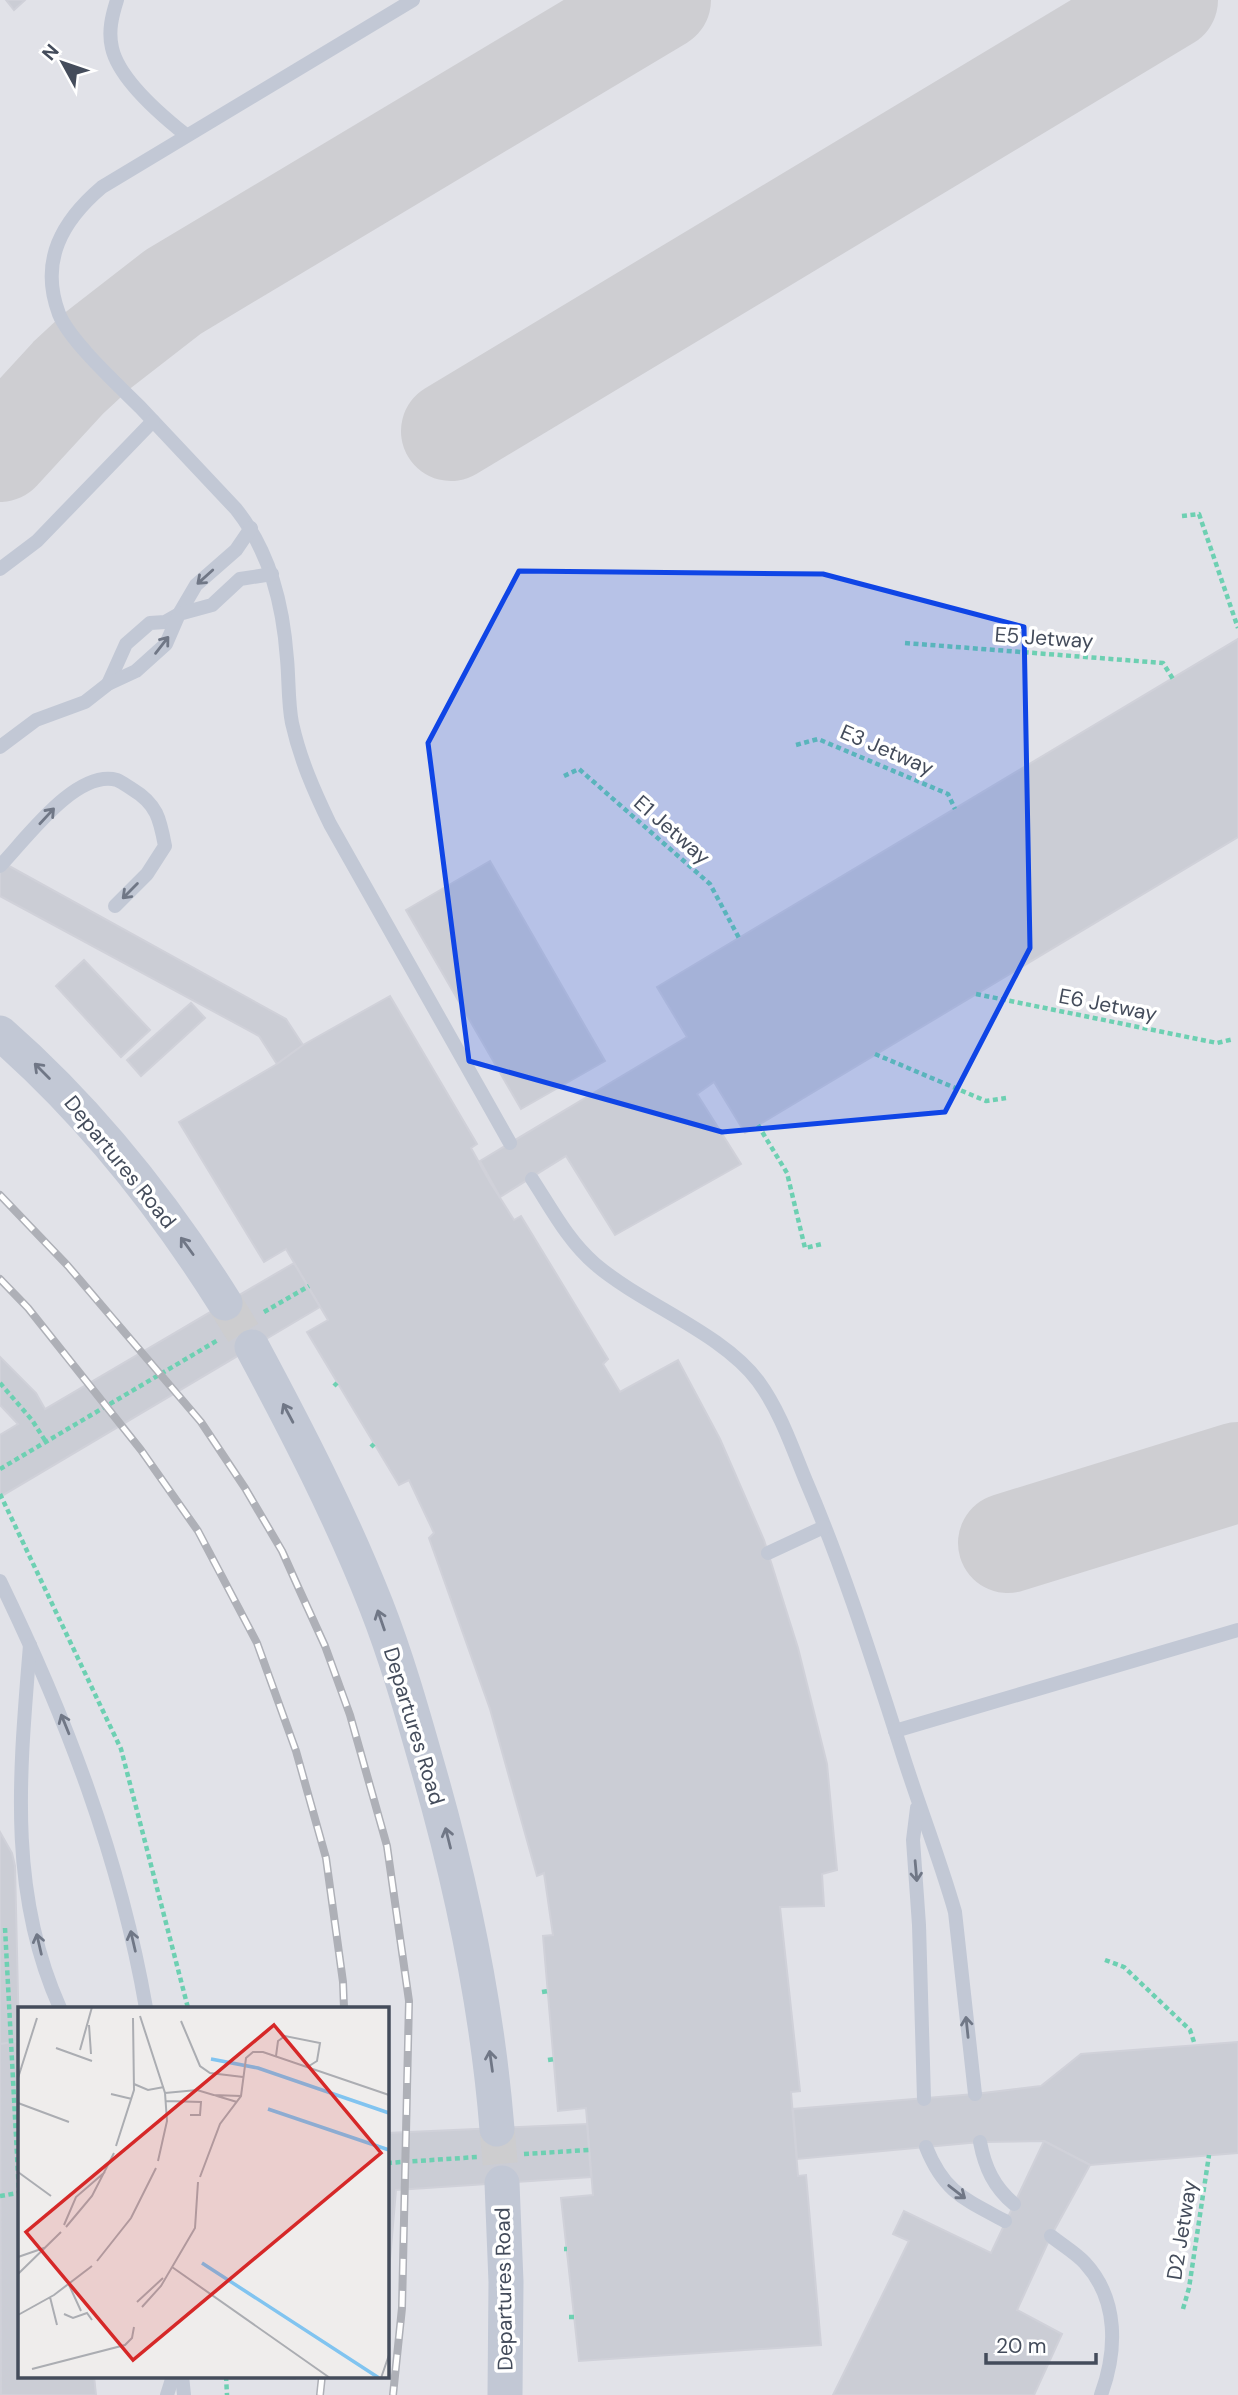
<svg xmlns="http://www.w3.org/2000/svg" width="1238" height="2395" viewBox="0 0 1238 2395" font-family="'DM Sans',sans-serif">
  <rect width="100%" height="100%" fill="#efedec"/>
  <path fill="#e1e2e8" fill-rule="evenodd" d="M0,0h1238v2395h-1238zM19,2008h368v368h-368z"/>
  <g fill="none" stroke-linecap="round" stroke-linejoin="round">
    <g stroke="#ceced2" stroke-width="100">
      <path d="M451,431l717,-431"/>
      <path d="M0,452l69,-75 28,-26 76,-59 488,-292"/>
      <path d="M1008,1543l230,-71"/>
    </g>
  </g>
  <g fill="#cbcdd5" stroke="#d0d1d9" stroke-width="2">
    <path d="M6,0h19l-11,10z"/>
    <path d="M1238,639v198l-493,296 -31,-51 -17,12 44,70 -126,71 -49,-79 -66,41 -20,-36 207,-124 -30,-50z"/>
    <path d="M0,861l286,158 17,26 -26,19 -18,-28 -259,-140z"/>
    <path d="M490,861l115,200 -84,48 -115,-199z"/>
    <path d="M84,960l66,70 -29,27 -65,-71z"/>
    <path d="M390,996l87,148 -6,4 19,34 24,38 7,-4 87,143 -5,5 17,28 58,-32 42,79 44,101 34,108 29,116 10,106 -15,4 2,32 -44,1 20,184 -9,1 7,84 8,-1 15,170 -242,16 -18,-163 32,-3 -7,-87 -28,3 -15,-175 10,-1 -9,-62 -7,3 -47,-167 -61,-171 5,-5 -25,-53 -10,5 -92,-153 21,-12 -42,-71 -22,13 -85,-140 98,-58 26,-19z"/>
    <path d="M191,1003l14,15 -64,58 -14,-16z"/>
    <path d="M294,1263l26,44 -320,190v-62l18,-11 -18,-19v-48l36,36 9,16z"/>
    <path d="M0,1832l12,21 3,13 4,172v174l-19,2v-44l5,-1 -5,-92z"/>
    <path d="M19,2041v335h75l2,19h-95l-1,-351z"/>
    <path d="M1238,2042v111l-148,12 -46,-24 -64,1 -183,17 -4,-50 182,-15 66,-8 40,-32z"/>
    <path d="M587,2124l4,53 -195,13 -9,105v-162z"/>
    <path d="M1044,2141l46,24 -39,71 -34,74 45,24 -28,61h-201l76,-154 -16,-7 11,-23 87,42z"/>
    <path d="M247,2376h48v3z"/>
  </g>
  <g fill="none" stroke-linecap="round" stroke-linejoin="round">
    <g stroke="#cdcdcf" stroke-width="35" stroke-dasharray="35 18" stroke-linecap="butt">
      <path d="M225,1303l27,44"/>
      <path d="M497,2129l5,54"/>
    </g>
    <g stroke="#6dd0b2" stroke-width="4.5" stroke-dasharray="5 3.5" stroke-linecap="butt">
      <path d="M1182,516l17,-2 39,114"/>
      <path d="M905,643l258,20 10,16"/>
      <path d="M796,745l22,-6 130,55 7,15"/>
      <path d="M564,776l15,-7 131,115 29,54"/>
      <path d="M976,994l241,49 17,-4"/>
      <path d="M875,1054l111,47 20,-3"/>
      <path d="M758,1125l29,48 18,75 17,-4"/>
      <path d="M264,1312l45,-26"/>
      <path d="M0,1383l32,37 14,22"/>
      <path d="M334,1386l3,-3"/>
      <path d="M371,1447l3,-3"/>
      <path d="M0,1469l218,-129"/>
      <path d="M0,1494l121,255 67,259"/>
      <path d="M5,1928l14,265"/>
      <path d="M1105,1960l19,7 66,63 5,15"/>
      <path d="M542,1992l6,-1"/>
      <path d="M548,2060l6,-1"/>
      <path d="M524,2154l65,-4"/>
      <path d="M387,2163l90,-6"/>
      <path d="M0,2196l18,-3"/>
      <path d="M564,2249h3"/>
      <path d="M1183,2309l6,-21 20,-133"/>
      <path d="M569,2317h5"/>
      <path d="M226,2376l1,19"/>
    </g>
    <g stroke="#c2c8d5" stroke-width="14">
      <path d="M117,0c-5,16 -9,31 -5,48 7,31 50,68 74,87"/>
      <path d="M413,0l-311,187c-40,34 -63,74 -43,127 11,27 59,71 81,93 32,34 64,68 96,102 34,43 47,95 51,150 2,21 1,44 5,64 8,36 22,68 38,101l180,319"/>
      <path d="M0,569l37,-28 116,-120"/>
      <path d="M108,684l18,-40 24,-21 15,-1 14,-8 17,-29 40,-35 15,-22"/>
      <path d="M0,747l36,-27 49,-18 23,-18 28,-13 30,-27 13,-30 33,-9 28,-26 32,-5"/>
      <path d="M0,866c26,-27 76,-97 117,-86 5,2 10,6 15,9 25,15 28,30 33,57l-18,28 -32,32"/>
      <path d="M532,1179c19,29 36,62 63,85 48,41 126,68 163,117 22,30 34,66 48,100 37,86 65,175 94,265 17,55 39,110 55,166l20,182"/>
      <path d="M768,1553l56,-26"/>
      <path d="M0,1581c66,136 120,277 146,427"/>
      <path d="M30,1645c-10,125 -23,245 30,363"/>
      <path d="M895,1731l343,-101"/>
      <path d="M917,1808l-4,32 6,85 5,174"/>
      <path d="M980,2142c5,26 14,45 34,62"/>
      <path d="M926,2147c18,45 38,52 79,74"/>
      <path d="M1051,2236c11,9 25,17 34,27 34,37 32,88 16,132"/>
      <path d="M182,2376l2,19"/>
      <path d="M167,2395l6,-19"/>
    </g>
    <g stroke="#c2c8d5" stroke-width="35">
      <path d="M0,1033c88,77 163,171 225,270"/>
      <path d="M252,1347c45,84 89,169 124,258 20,51 35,103 50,156 35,120 61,243 71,368"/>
      <path d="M502,2183l4,99 -1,113"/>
    </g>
    <defs>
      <g id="rail">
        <path d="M0,1195l68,71 133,156 44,66 37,63 17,38 26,57 25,69 37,131 22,155 -7,307 -9,87"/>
        <path d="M0,1279l28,29 113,142 57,81 59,112 39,108 30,107 17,124 1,26"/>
        <path d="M320,2395l2,-19"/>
      </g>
    </defs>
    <use href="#rail" stroke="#aeb0b7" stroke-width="8"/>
    <use href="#rail" stroke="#fff" stroke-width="5" stroke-dasharray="16" stroke-linecap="butt"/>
  </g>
  <defs><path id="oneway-shaft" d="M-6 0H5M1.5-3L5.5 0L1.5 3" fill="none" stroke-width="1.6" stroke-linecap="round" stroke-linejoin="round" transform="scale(1.75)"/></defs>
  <g stroke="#707786">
    <use href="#oneway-shaft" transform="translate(205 577) rotate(138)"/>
    <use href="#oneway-shaft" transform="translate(162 645) rotate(-52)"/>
    <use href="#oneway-shaft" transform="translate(47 816) rotate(-47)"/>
    <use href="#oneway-shaft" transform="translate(130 891) rotate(135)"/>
    <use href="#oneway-shaft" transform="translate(42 1071) rotate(-135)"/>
    <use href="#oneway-shaft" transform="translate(187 1246) rotate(-126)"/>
    <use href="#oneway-shaft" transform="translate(288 1413) rotate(-118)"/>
    <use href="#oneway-shaft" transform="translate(381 1620) rotate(-109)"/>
    <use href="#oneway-shaft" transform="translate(65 1724) rotate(-112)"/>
    <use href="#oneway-shaft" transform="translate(448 1838) rotate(-104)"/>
    <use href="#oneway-shaft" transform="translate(916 1871) rotate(85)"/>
    <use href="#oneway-shaft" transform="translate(133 1941) rotate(-103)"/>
    <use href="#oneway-shaft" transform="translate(39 1944) rotate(-103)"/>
    <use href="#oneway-shaft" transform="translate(967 2027) rotate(-96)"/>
    <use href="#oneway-shaft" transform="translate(491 2061) rotate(-98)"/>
    <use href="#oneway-shaft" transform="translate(957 2192) rotate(38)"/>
  </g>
  <path fill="#0f45e6" fill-opacity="0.2" stroke="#0f45e6" stroke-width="5" stroke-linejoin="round" d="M519,571l304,3 201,53 6,321 -85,164 -223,20 -253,-71 -41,-318z"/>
  <g text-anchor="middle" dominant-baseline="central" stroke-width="7" stroke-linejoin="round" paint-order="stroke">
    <g font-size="21" fill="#444c5b" stroke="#fff">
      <text transform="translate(1044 638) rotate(4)">E5 Jetway</text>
      <text transform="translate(887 750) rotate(23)">E3 Jetway</text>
      <text transform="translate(672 830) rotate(41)">E1 Jetway</text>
      <text transform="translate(1108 1005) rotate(11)">E6 Jetway</text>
      <text transform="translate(120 1162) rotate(51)">Departures Road</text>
      <text transform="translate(414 1726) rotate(73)">Departures Road</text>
      <text transform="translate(1182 2230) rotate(-81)">D2 Jetway</text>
      <text transform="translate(504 2289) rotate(-91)">Departures Road</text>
    </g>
  </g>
  <g transform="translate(18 2007)">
    <rect width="371" height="371" fill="#efedec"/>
    <path fill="none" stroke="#81c4f0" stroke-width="3.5" d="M193,52l47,9 131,45M250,102l121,41M184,256l177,115"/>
    <path fill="none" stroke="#abadb2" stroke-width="2" d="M122,9l25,77 2,28 -9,40M163,14l19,45 10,7 33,4M71,18l2,29M38,41l36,13M62,43l12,-43M258,49l2,-15 7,-5 35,7 -3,18 -8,5M0,71l19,-60M116,77l14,6 16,-3M147,86l32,-3 40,12M93,87l21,5M195,88l28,1M148,94l35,1 -1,13h-10M0,96l51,19M98,139l18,-56 -1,-72M0,165l33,24M182,170l20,-53 21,-28 5,-38 7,-6h10l126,43M46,218l12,-28 29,-25M48,220l26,-31 22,-43M0,250l26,-9M79,254l34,-43 25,-50M154,260l158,111M0,267l43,-42M51,278l12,26M32,290l7,28M119,295l26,-24M124,300l19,-21 34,-58 3,-46M46,307l9,4 14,-5 5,7M0,308l36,-20 38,-29M14,362l93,-24 7,-7 2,-11M363,371l8,-23"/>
    <path fill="#d62828" fill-opacity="0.15" stroke="#d62828" stroke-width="3.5" d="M256,18l107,128 -248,207 -107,-128z"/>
    <rect width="371" height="371" fill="none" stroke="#444c5b" stroke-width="3.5"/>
  </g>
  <g transform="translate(63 63) rotate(310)" stroke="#ffffff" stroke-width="5" paint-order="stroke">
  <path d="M0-5L12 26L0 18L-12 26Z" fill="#444c5b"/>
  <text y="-10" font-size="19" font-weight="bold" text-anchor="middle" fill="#444c5b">N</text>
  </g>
  <path d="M986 2353v10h110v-10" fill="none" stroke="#444c5b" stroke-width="3.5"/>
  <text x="996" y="2353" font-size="21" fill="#444c5b" stroke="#ffffff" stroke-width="5" paint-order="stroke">20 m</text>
</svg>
